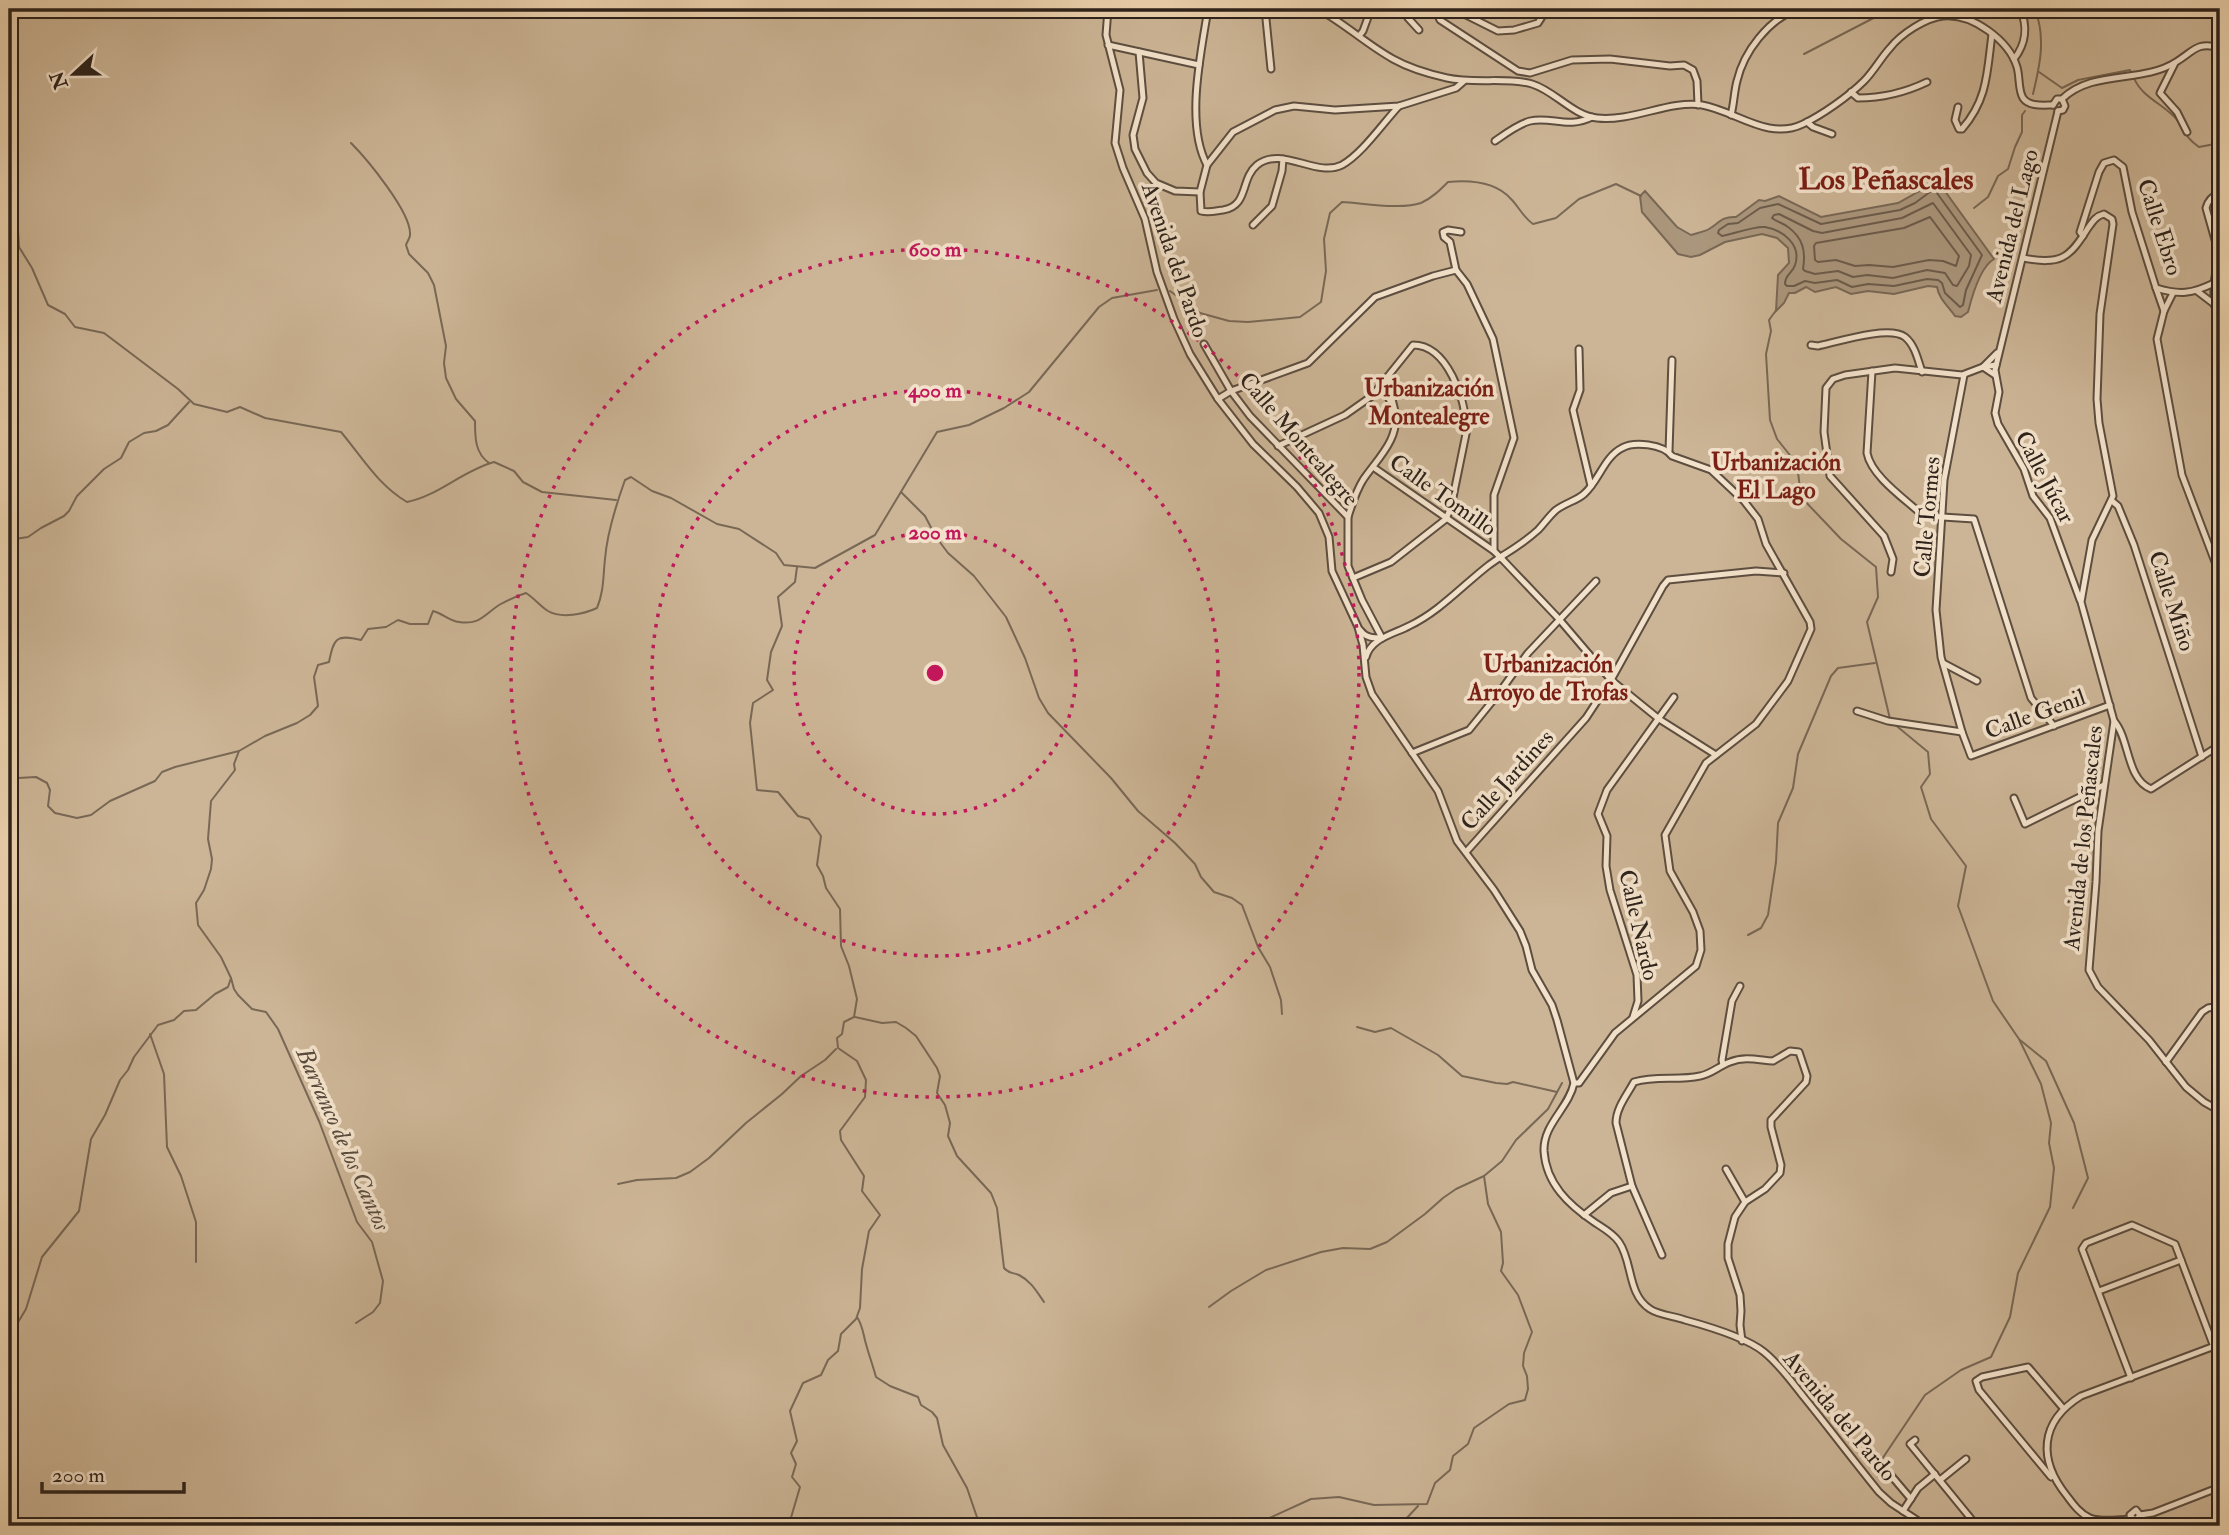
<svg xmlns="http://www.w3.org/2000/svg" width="2229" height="1535" viewBox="0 0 2229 1535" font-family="'IM FELL Double Pica',serif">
  <rect width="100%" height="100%" fill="#ecd3af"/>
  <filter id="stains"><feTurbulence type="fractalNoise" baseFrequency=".00286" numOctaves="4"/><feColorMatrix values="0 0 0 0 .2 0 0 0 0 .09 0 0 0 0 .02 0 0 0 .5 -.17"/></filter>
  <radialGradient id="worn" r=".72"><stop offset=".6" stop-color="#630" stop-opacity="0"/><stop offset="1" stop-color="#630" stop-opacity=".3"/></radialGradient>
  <rect fill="#ccb596" stroke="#7c6c58" stroke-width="2" x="9" y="9" width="2211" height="1517"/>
  <path fill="#ab977d" stroke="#796856" stroke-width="2" d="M1934,176l60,83c-14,8 -22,37 -26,53l-7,5 -6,-1c-7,-10 -16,-17 -18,-29l-9,-1 -34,8 -26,-3 -17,3 -15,-7 -21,5 -9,-5 -11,6h-6l-5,10 -8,8 2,-36 11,-12 -1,-15 -11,-10 -15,-4 -37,8 -25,13 -9,2 -13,-3 -36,-42 -2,-16 5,-5 32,36 14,8c5,-2 13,-3 18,-6 10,-6 13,-13 27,-12l23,-17 6,1 14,-5 42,21 77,-14 25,-14z"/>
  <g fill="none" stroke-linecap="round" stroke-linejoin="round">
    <g stroke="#6c5c4c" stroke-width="2">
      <path d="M1934,189l48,66 -16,35 -3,15 -3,2 -15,-14 -3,-10 -4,-3 -11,-1 -33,7 -26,-2 -16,3 -15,-7 -22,3 -10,-2 -11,5h-7l-2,-2c0,-10 8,-11 10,-19 7,-20 -12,-35 -30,-38 -11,-1 -32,7 -43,9l-4,-3 1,-3 9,-6 10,-1 22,-15 18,-4 43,20 79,-14 15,-7z"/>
      <path d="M1933,203l38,52 -2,11 -12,20 -4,-1 -8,-12 -18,-3 -34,8 -26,-3 -14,2 -15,-6 -23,3 -10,-3 -2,-2c3,-18 0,-31 -15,-42 -5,-4 -11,-5 -16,-9l2,-3 5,-1 34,17 9,2 80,-15z"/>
      <path d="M1930,217l29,39 -3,10 -13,-5 -14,-1 -36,7 -24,-2 -14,1 -19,-6 -18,2 -3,-2 -1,-14 2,-3 88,-15z"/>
    </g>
    <g stroke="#796856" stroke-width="2">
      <path d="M1804,54l87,-45"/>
      <path d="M2039,72l23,16 16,-8 52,-10 1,3"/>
      <path d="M2134,78c8,20 32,27 44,43 9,13 7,16 21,26l21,-4"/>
      <path d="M2033,94c7,-29 13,-56 2,-85"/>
      <path d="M351,143c15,15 61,70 59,92 0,3 -3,7 -4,10l3,9 19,19 6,12 12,61 -2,17 2,15 10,21 19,22c0,17 0,32 14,42"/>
      <path d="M1974,208l14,-11 10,-21 10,-7 7,-22 7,-15v-17l3,-4"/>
      <path d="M9,226l9,5 1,16 13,21 16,37 17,9 10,13 29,6 74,56 16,15 33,8 13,-5 25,11 76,14c21,25 37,53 66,70 31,-6 55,-31 87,-40l20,9 9,11 19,10 74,8"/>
      <path d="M1170,291l30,22 29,8 19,1 52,-5 21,-15 5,-31 -2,-32 6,-26 12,-11c21,1 59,8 79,1 11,-5 19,-13 27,-21 21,-2 47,-1 63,17 8,8 12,18 22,25l23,-6 23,-19 37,-15 25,12"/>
      <path d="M1777,309l-8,11 2,11 -5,23 4,66 7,19 20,25 4,33 40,42 35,28 2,30 -11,25 23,97"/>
      <path d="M901,492l24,24 11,21 12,16 26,23 32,41 19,41 14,40 9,15 63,65 27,33 37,32 20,21 6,13 13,15 18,6 10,7 16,42 12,20 11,33 1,14"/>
      <path d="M9,542l6,-3 13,-2 13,-9 23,-12 5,-5 8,-15 27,-27 17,-11 8,-16 15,-9 12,-2 12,-6 21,-23"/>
      <path d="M9,785l9,-7 18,-1 11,6 3,7 -2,16 7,7 22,5 14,-3 19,-14 45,-20 7,-9 13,-5 64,-16 26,-15 32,-13 13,-8 8,-9 -4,-29 4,-12 11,-3c5,-24 7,-28 32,-22l7,-11 18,-2 12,-7 12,4h18l5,-13c9,2 16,10 26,11 21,3 25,-7 40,-17 9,-5 17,-9 27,-12 8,5 14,13 22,18 14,8 36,3 49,-3 7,-17 6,-31 8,-49 2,-26 11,-54 20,-79l6,-3 21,14 19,7 46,26 22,5 37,24 8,12 31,3 60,-33 62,-103 32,-7 35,-17 25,-16 70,-85 13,-9 45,-8"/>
      <path d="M1748,935l13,-7 7,-13 8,-53 2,-39 15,-35 5,-34 33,-78 7,-8 37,-5"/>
      <path d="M231,978l3,11 4,6 14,14 14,3 12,17 41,92 38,101 15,20 11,39 -3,22 -7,9 -17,11"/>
      <path d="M855,1017l27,6 14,-1 10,6 10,8 21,32 3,8 -3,17 8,12 5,18 -2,13 9,20 34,37 6,15 7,60c5,6 8,4 15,7 12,6 18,17 25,27"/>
      <path d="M1357,1027l18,5 16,-4 47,27 24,21 34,7 11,1 6,-2 44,10"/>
      <path d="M150,1034l14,40 3,73 14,29 15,46v40"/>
      <path d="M2020,1040l26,21 28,62 14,55 -15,30"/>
      <path d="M618,1184l19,-4 39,-2 14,-6 19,-14 37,-35 36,-29 19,-18 24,-16 11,-11"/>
      <path d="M1209,1307l22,-16 35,-21 55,-18 22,-4 27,1 17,-7 38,-28 18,-16 13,-9 28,-13 18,-15 14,-21 32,-31 14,-26"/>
      <path d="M857,1317c6,9 6,17 9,27 3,11 7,22 10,33l14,9 28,11 3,8 11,7 5,6 6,27 24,43 13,38"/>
      <path d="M9,1331l5,-2 12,-20 16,-52 37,-46 12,-72 14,-24 15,-35 8,-10 6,-13 24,-32 16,-5 10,-9 12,-1 19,-16 13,-7 3,-9 -10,-21 -23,-32 -2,-22 8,-13 7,-21 1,-10 -4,-20 3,-38 24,-31 -1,-6 5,-13"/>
      <path d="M1874,1471l51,-76 36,-25 30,-13 19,-40 8,-44 32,-66 4,-39 -5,-25 2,-20 -10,-39 -22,-45 -26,-38 -35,-95 8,-40 -35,-47 -10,-32 9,-13 -2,-22 -35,-29"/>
      <path d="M793,1526l-3,-5 10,-34 -8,-10 4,-13 -5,-11 6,-12 -7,-30 13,-28 18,-8 7,-15 10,-9 3,-17 15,-15 4,-11 2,-39 7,-38 11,-16 -18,-24 2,-15 -23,-36 -1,-9 25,-34 1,-17 -9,-19 -19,-13 -1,-10 5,-4 2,-12 10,-5 3,-18 -8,-33 -8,-20 -1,-37 -14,-21 -3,-12 -6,-11 4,-29 -12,-17 -11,-3 -20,-24 -21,-2 -7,-67 3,-20 20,-13 -6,-10 4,-28 11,-26 -4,-29 17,-15 2,-15"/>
      <path d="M1252,1526l59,-27 28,-2 35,8 53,-1 8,-21 15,-13 3,-14 15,-12 6,-16 35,-24 16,-4 3,-11 -1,-13 -4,-10 1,-13 8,-21 -14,-37 -17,-24 2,-8 -2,-31 -13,-28 -4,-28"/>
      <path d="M1388,1526l16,-5 14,-15"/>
    </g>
    <defs>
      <g id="minor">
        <path d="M1108,9l-2,26 14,55 -5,53 8,25 22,51 12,53 17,47 16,35 28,45 35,45 44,43 22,26 10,24 3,34 26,56 5,18 3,32 6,17 66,97 19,50 37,49 26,41 6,15 6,24 20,35 5,15 17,63c-5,25 -31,41 -30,68 2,33 25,54 50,71 9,6 19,11 25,20 14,20 8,52 31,67 9,6 24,7 35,11 22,6 62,18 79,32 15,12 27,29 39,44 26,32 50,64 76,96l12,11 35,23"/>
        <path d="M1208,9c-7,44 -23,115 -1,156l-7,27 1,19c8,2 14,0 22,-1 26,-4 17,-31 34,-45 25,-20 59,13 85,0 20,-11 41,-42 57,-59"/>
        <path d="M1265,9l6,60"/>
        <path d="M1318,9c26,14 48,35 75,50 16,9 36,15 54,19 27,6 62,-1 85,6 23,7 40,31 65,34 35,4 72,-18 105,-13 34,6 66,36 101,19 19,-9 46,-28 61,-43 10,-10 16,-22 26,-33 11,-14 35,-30 53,-32 30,-3 66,25 74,51 3,10 1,23 6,31 6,9 21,7 30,7"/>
        <path d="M1413,9l-5,9 11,12"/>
        <path d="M1435,9l5,11 78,51 12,2 42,-13 38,-1 60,7 14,-1 9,5 4,11 1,24"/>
        <path d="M1435,10l29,4 34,17 16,-1 24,-7 9,-14"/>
        <path d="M1359,36l4,-5 8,-22"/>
        <path d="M1108,45l91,20"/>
        <path d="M1139,52l4,46 -10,37 2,14 12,24 9,10 19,8 25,1"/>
        <path d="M2014,59c12,-15 14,-33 6,-50"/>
        <path d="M2175,63l-15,30 17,19 10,20"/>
        <path d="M1851,92l7,6c25,0 46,-5 69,-16"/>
        <path d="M2053,105l4,-6h5c31,-30 79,-15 114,-37 18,-11 21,-21 44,-14"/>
        <path d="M1958,107l-3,13 4,9h3c26,-30 25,-57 30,-95"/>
        <path d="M2058,111l-63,259 4,22 -4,21 3,11 26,45 9,27 17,22 30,82"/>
        <path d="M2058,111l5,-1 2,-4 -3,-7"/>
        <path d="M1731,115c3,-11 3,-23 6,-34 7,-30 31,-60 59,-72"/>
        <path d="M1807,122l6,5 19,7"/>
        <path d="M1495,141c10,-7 23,-17 35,-20 21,-5 38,8 62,-4"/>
        <path d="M1207,165l26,-33 42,-22 19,-4 41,4 64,-4 57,-18 8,-7"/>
        <path d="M1253,225l19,-19 10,-35 1,-12"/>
        <path d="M2083,236l-3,-4 19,-60 5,-9 10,-3 9,7 9,45 24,76c23,7 36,6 58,-5l5,-29 -13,-46c2,-8 6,-12 14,-15"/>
        <path d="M2023,258c37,7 46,1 65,-30 5,-7 8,-12 16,-14l8,5 1,5 -13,90 -3,85 2,24 14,73 -21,44 -11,62 33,119 -16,110 -2,51 -7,88 9,17 51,53 37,47 18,15 16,9"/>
        <path d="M1456,270l-6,-28 -6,-5 -1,-5 5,-2 13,2"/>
        <path d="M2156,288l8,23 -7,28 25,136 38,100"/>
        <path d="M2197,291l17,13v-21"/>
        <path d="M2214,304l6,16"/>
        <path d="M2164,311l9,-18"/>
        <path d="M1204,344l27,47 19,25 98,101v49l14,34 20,38"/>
        <path d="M1811,345l7,1c19,-4 71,-21 87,-9 10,8 13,23 17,35"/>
        <path d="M1579,349l1,41 -7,20 18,76"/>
        <path d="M1872,371l-5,82c4,22 35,44 52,59l8,4 47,3 57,179 23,28"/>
        <path d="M1964,375l-20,105 -8,130 5,47 21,75 9,24 139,-51"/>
        <path d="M1995,375l-12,-8 14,-14"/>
        <path d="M1382,385l13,26 -8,-32"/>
        <path d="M1218,399l13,-8 77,-28 67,-66 58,-21 23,-6 11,14 26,55 21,99 -20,57v56l5,5"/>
        <path d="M1278,446l67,-31 27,-19 41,-51c35,0 52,55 54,84l-16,78 -5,12 -55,43 -38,16"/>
        <path d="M1669,451l3,-91"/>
        <path d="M1373,467l121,84"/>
        <path d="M2112,501l6,5 16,39 68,212"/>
        <path d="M1348,517c4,-13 8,-26 15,-37 15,-22 37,-41 32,-69"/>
        <path d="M1502,559l57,60 52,61 48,39 57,36"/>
        <path d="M1891,572l2,-13 -9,-23 -54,-60 -6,-44 2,-44 7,-9 12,-4 50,-7 67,7 21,-8 13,-2"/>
        <path d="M1360,630c6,8 13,8 22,8"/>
        <path d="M1366,657c5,-19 28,-23 43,-31 30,-14 54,-41 80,-61l10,-7 3,1v-3c13,-8 25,-16 36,-26 6,-6 11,-14 18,-20 9,-7 20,-9 28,-16 15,-13 20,-37 38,-46 12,-7 41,-4 50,8l39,14 33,31 14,18 8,25 44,78 1,7 -23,52 -32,43 -50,39 -41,72 5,36 23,41 7,19 1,19 -5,16 -81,67 -36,50h-5"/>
        <path d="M1943,663l34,18"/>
        <path d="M1857,711l31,10 74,11"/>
        <path d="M2114,721c16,18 12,58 37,68l69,-44"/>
        <path d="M1412,753l57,-23 30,-37 29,-40 68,-72"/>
        <path d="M2014,798l11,26 79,-39"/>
        <path d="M1466,852l120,-134 25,-38 52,-94 5,-6 88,-9 28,2"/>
        <path d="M1633,1017l5,-16 -1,-26 -27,-85 -4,-24 1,-30 -9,-22 9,-24 67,-93"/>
        <path d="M2166,1062l36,-50 6,-4 12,-2"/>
        <path d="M1723,1065l-1,-5 10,-59 8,-15"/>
        <path d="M1726,1169l19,33"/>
        <path d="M1584,1215l27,-22 21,-7"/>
        <path d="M1662,1255l-30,-69 -16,-63c0,-15 11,-28 18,-41 22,-7 44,-1 66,-6 11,-2 19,-10 30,-14 15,-6 28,-2 43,-1l17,-10 9,1 8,24 -1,6 -35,38v7l10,38 -1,8 -15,16 -20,13 -10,15 -7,27v14l12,37 1,16 -1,14 2,16"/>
        <path d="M2099,1291l82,-31"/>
        <path d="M2131,1378l-49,-129 4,-6 46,-18 43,19 39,103"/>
        <path d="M1915,1440l-5,4 67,82"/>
        <path d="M1889,1473l22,26"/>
        <path d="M2051,1477l-72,-87 -3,-9 6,-4 46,-10 35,41"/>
        <path d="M1940,1480l26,-21"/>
        <path d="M1903,1511l15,-23 17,-14"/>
        <path d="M2140,1515l-4,-5 -6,5 2,3 4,2 4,-5 13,-2 67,-26"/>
        <path d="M2133,1519c-14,0 -30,4 -43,-1 -10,-4 -17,-14 -23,-22 -29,-36 -28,-74 14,-100l139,-52"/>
      </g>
    </defs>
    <use href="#minor" stroke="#5d4e40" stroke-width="9"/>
    <use href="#minor" stroke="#f3e2cb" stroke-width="5"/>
  </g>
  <g fill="none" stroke="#c2185b" stroke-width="3.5" stroke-dasharray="3.5 7">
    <circle cx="935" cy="673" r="141"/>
    <circle cx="935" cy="673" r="283"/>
    <circle cx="935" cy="673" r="424"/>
  </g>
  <g text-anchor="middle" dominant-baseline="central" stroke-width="7" stroke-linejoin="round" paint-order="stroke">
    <g font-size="23" fill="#2d221b" stroke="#f3e2cb">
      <text transform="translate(2012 226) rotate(-76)">Avenida del Lago</text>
      <text transform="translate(2160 227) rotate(72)">Calle Ebro</text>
      <text transform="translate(1175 260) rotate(71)">Avenida del Pardo</text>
      <text transform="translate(1299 439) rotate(49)">Calle Montealegre</text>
      <text transform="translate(2045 477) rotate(62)">Calle Júcar</text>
      <text transform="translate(1443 495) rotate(35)">Calle Tomillo</text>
      <text transform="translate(1927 517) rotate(-85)">Calle Tormes</text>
      <text transform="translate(2172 601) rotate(72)">Calle Miño</text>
      <text transform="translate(2035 714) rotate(-20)">Calle Genil</text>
      <text transform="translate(1507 780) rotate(-48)">Calle Jardines</text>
      <text transform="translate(2083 838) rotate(-84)">Avenida de los Peñascales</text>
      <text transform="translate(1639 925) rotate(77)">Calle Nardo</text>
      <text transform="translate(1840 1416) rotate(50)">Avenida del Pardo</text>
    </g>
    <g font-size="24" font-weight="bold" fill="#7a1f14" stroke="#f3e2cb">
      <text x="1429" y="388">Urbanización<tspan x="1429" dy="28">Montealegre</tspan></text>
      <text x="1776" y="462">Urbanización<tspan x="1776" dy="28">El Lago</tspan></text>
      <text x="1548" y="664">Urbanización<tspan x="1548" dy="28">Arroyo de Trofas</tspan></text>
    </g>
    <g font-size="24" font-style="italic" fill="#594b3d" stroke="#f3e2cb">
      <text transform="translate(343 1139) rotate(66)">Barranco de los Cantos</text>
    </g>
    <g font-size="30" font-weight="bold" fill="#7a1f14" stroke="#f3e2cb">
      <text x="1886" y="179">Los Peñascales</text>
    </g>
  </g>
  <circle cx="935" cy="673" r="10" fill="#c2185b" stroke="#f3e2cb" stroke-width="3.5"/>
  <g font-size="21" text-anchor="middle" font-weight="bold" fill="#c2185b" stroke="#f3e2cb" stroke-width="7" stroke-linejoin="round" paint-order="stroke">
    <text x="935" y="256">600 m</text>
    <text x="935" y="397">400 m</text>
    <text x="935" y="539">200 m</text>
  </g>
  <rect width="2229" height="1535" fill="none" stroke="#ecd3af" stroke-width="35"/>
  <rect x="10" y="10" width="2208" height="1514" fill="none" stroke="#2d221b" stroke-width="3.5"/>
  <rect x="18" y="18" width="2194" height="1500" fill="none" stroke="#2d221b" stroke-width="2"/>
  <g transform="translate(74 74) rotate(248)" stroke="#f3e2cb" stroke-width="5" paint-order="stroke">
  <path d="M0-5L12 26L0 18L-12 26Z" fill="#2d221b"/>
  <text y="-10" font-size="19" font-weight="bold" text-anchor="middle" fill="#2d221b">N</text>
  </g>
  <path d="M42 1482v10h142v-10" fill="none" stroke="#2d221b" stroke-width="3.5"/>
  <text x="52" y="1482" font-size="21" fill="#2d221b" stroke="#f3e2cb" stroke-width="5" paint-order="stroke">200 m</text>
  <rect width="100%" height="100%" filter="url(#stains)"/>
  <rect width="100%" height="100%" fill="url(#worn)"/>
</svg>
